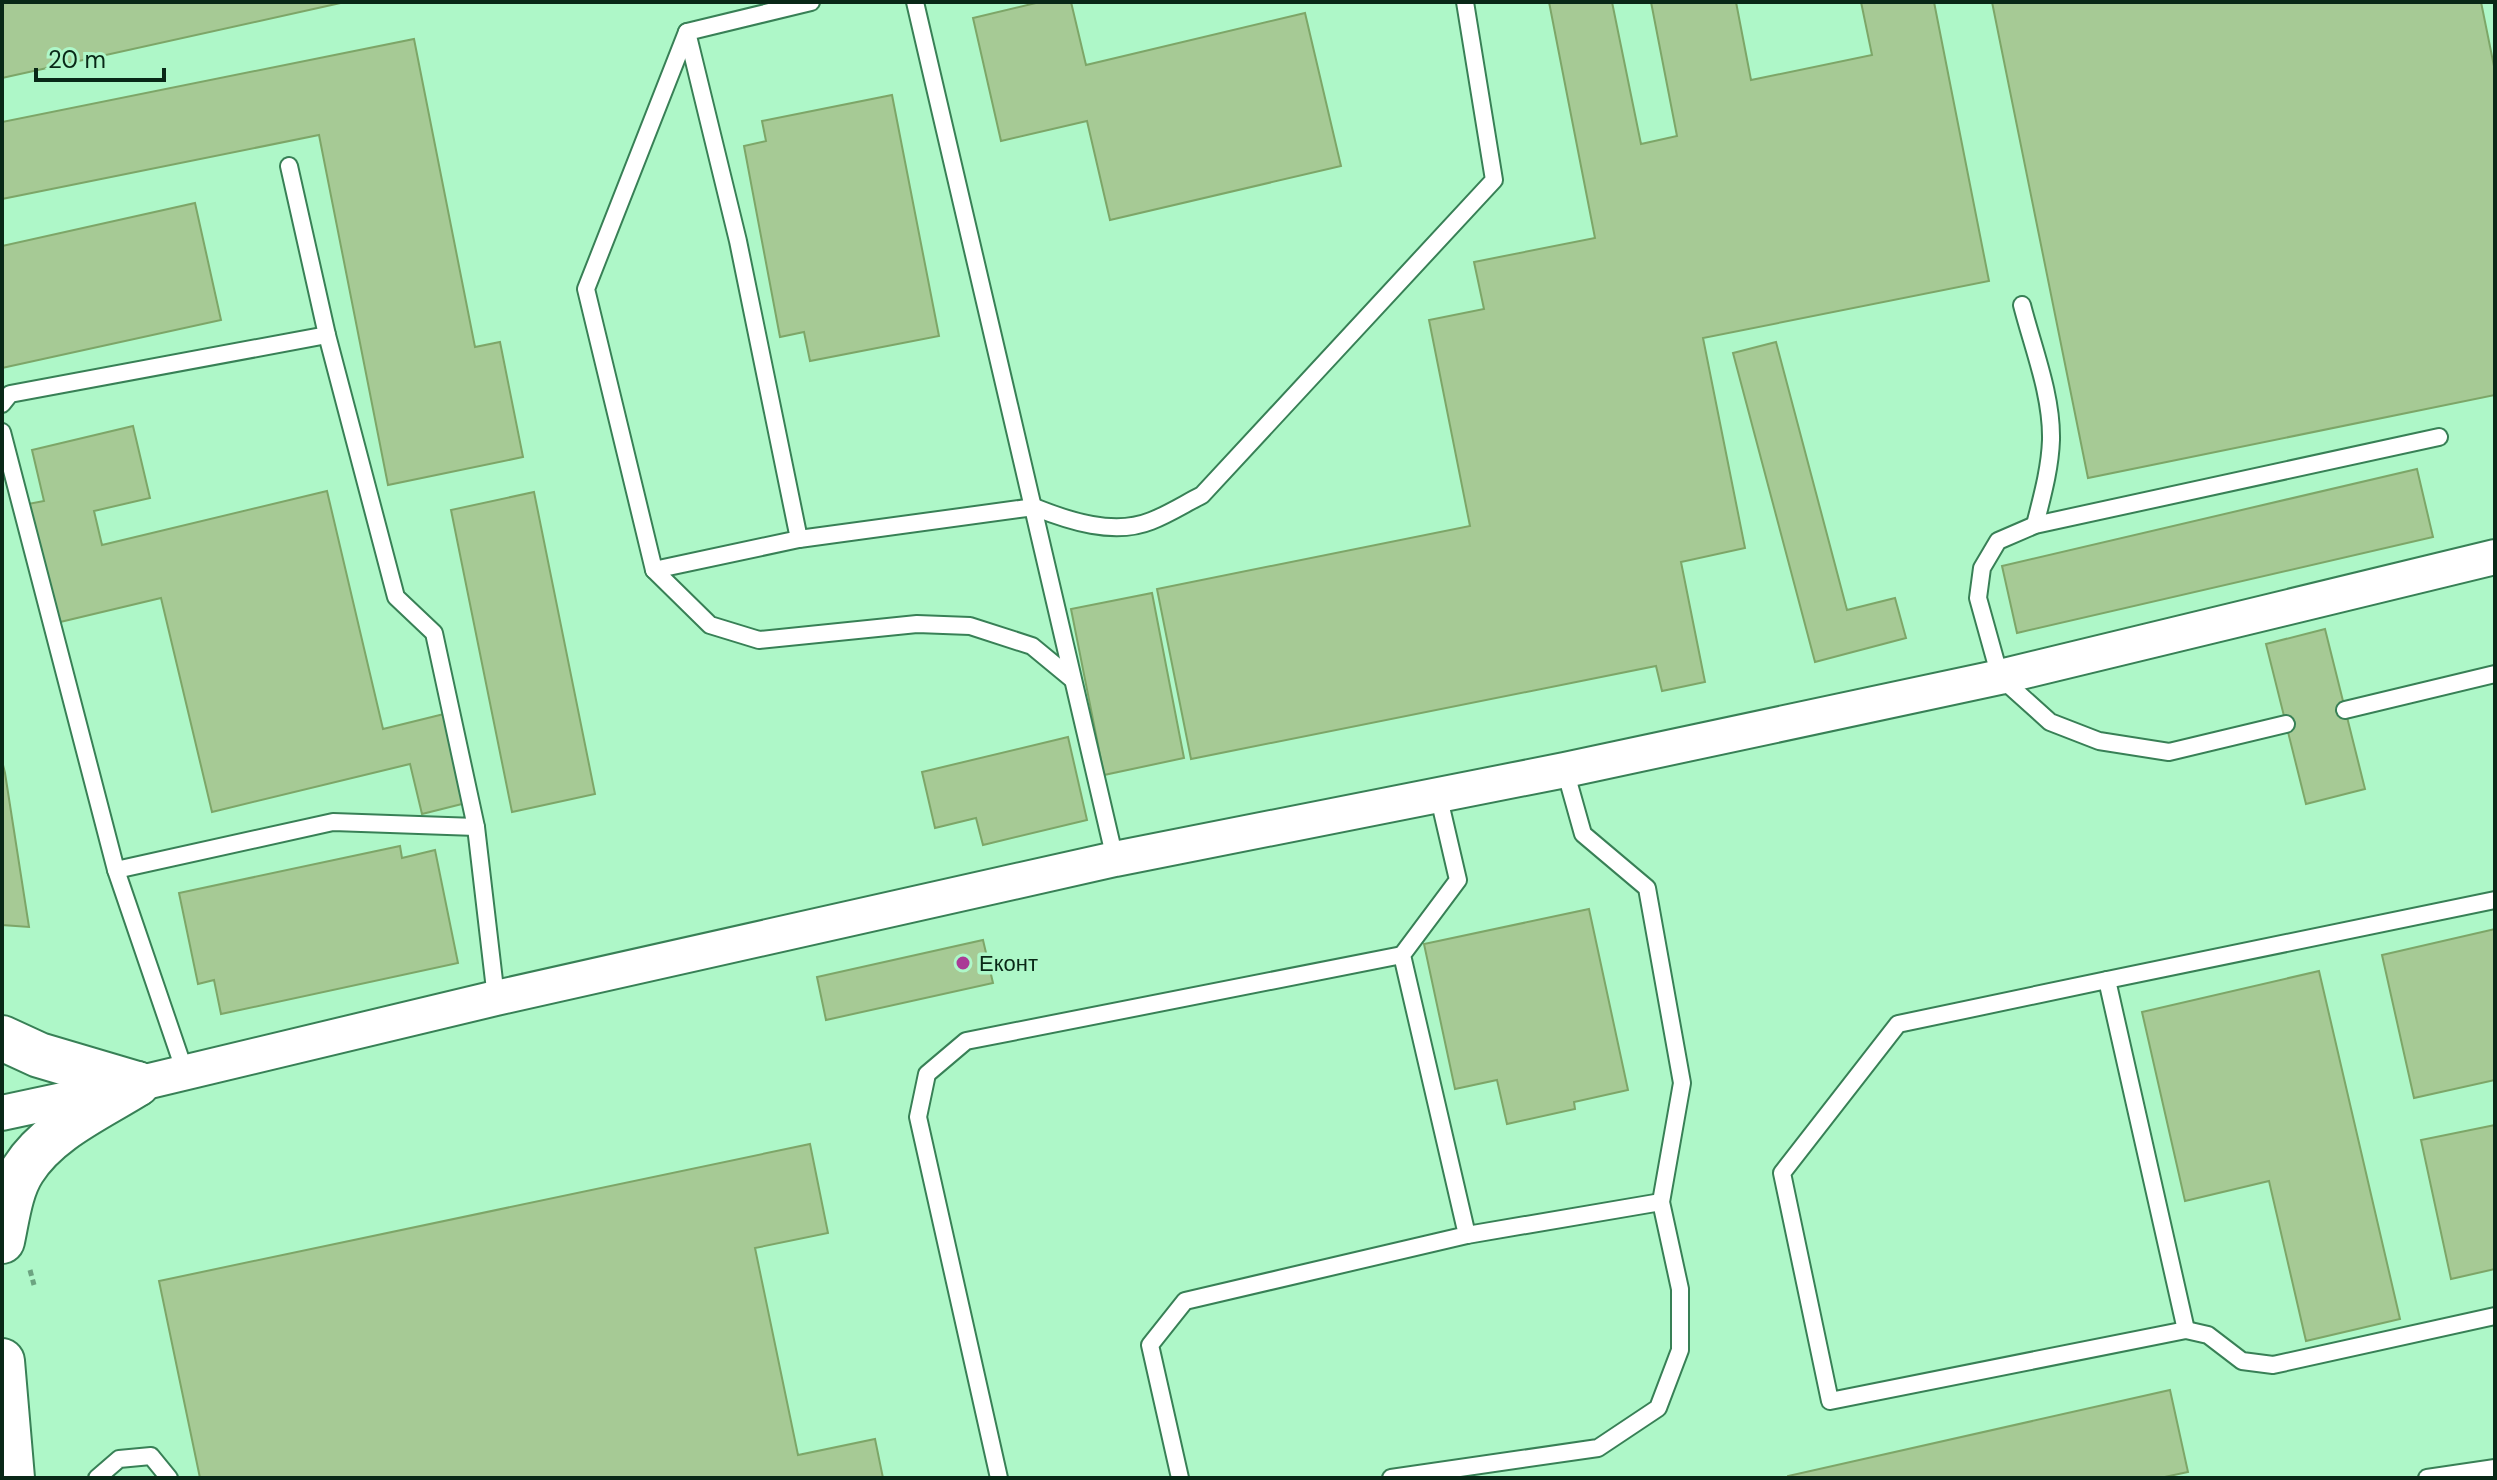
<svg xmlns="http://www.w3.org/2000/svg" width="2497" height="1480" viewBox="0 0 2497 1480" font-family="'DM Sans',sans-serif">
  <rect width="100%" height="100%" fill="#aef7c8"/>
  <g fill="#a6ca95" stroke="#7da668" stroke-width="2">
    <path d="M2,2h343l-343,76z"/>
    <path d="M1040,2h31l15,63 219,-52 36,153 -231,54 -23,-99 -86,20 -28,-123z"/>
    <path d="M1549,2h63l29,142 36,-8 -26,-134h85l15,78 121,-25 -11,-53h73l55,279 -286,57 42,210 -64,14 24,120 -43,9 -6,-25 -465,93 -34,-170 313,-63 -41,-206 55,-11 -10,-47 121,-24z"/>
    <path d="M1992,2h489l14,69v324l-407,83z"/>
    <path d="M414,39l61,308 25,-5 23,115 -135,28 -69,-350 -317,64v-77z"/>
    <path d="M892,95l47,241 -129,25 -6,-29 -24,5 -36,-191 22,-5 -4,-20z"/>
    <path d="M195,203l26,117 -219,48v-122z"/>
    <path d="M1776,342l71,268 48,-12 11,40 -91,24 -82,-309z"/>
    <path d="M133,426l17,72 -56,13 8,34 225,-54 56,238 61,-15 22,89 -44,11 -12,-50 -198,48 -51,-214 -105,25 -28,-119 16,-3 -12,-51z"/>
    <path d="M2417,469l16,68 -416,96 -15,-67z"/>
    <path d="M534,492l61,302 -83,18 -61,-302z"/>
    <path d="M1152,593l32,165 -80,17 -33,-166z"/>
    <path d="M2325,629l40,160 -59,15 -40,-160z"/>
    <path d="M1068,737l19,83 -104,25 -7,-27 -41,10 -13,-56z"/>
    <path d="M2,761l3,12 24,154 -27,-2z"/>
    <path d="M400,846l2,12 33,-8 23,113 -237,51 -7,-34 -16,4 -19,-91z"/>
    <path d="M1589,909l39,181 -54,12 1,7 -68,15 -10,-44 -42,9 -31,-145z"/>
    <path d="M2495,929v151l-81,18 -32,-143z"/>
    <path d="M983,940l10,43 -167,37 -9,-43z"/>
    <path d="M2319,971l81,348 -94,22 -37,-160 -84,20 -43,-189z"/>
    <path d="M2495,1125v144l-44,10 -30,-139z"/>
    <path d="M810,1144l18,89 -73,15 43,207 77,-16 8,39h-683l-41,-197z"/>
    <path d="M2170,1390l18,82 -28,6h-372v-2z"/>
  </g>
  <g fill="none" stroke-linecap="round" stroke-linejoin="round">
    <defs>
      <g id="service">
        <path d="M811,2l-124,30 51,209 61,298 -145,31 56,55 49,15 158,-16 53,2 62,20 40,33"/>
        <path d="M915,2l200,857"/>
        <path d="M2022,305c11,43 30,90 29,135 -1,29 -9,57 -16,85"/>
        <path d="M2,404l8,-10 317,-59"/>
        <path d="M2,432l114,438 69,202"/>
        <path d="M799,539l235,-32c35,14 80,29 117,14 18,-7 35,-18 51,-26l292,-315 -29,-178"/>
        <path d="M654,570l-68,-281 101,-257"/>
        <path d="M2345,710l150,-36"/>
        <path d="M2286,724l-117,28 -70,-11 -49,-19 -50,-45 -22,-79 4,-30 16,-27 37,-16 404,-88"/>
        <path d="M476,827l20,171"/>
        <path d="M116,870l217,-48 143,5 -42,-194 -38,-36 -69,-262 -38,-169"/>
        <path d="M2107,980l-209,44 -116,149 48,228 356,-71 22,5 34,26 31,4 222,-49"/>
        <path d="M1467,1235l194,-33"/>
        <path d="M2186,1330l-79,-350 388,-80"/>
        <path d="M97,1478l22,-19 32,-3 18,22"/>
        <path d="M999,1478l-81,-361 9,-43 39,-33 436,-86"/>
        <path d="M1180,1478l-30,-133 35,-44 282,-66 -65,-280 56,-75 -20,-86"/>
        <path d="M1391,1478l207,-30 60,-40 22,-58v-61l-19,-87 21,-119 -35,-195 -64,-54 -18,-64"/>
        <path d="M2427,1478l68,-10"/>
      </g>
      <path id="minor" d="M2,1113l135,-29 359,-86 619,-139 450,-89 435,-93 495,-120"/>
      <g id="secondary">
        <path d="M2,1038l37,17 98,29"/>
        <path d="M2,1241c5,-23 8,-51 21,-71 25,-40 76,-62 114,-86"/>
        <path d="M2,1361l10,117"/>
      </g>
    </defs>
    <use href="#service" stroke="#388056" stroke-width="20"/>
    <use href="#minor" stroke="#388056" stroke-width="38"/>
    <use href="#secondary" stroke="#388056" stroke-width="48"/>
    <path stroke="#6ca481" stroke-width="5" stroke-dasharray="6 4" stroke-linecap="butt" d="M30,1270l4,15"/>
    <use href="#service" stroke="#fff" stroke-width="16"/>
    <use href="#minor" stroke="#fff" stroke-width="34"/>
    <use href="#secondary" stroke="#fff" stroke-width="44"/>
  </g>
  <circle fill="#aa3a96" stroke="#aef7c8" stroke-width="3" cx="963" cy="963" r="8"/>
  <g text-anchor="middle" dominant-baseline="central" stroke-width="7" stroke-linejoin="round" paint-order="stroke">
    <g font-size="22" fill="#092817" stroke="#aef7c8" text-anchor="start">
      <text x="979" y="963">Еконт</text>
    </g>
  </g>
  <rect width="2497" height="1480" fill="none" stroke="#092817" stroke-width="8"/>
  <path d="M36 68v12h128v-12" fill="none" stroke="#092817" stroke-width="4"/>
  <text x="48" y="68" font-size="24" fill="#092817" stroke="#aef7c8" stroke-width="6" paint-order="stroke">20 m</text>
</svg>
